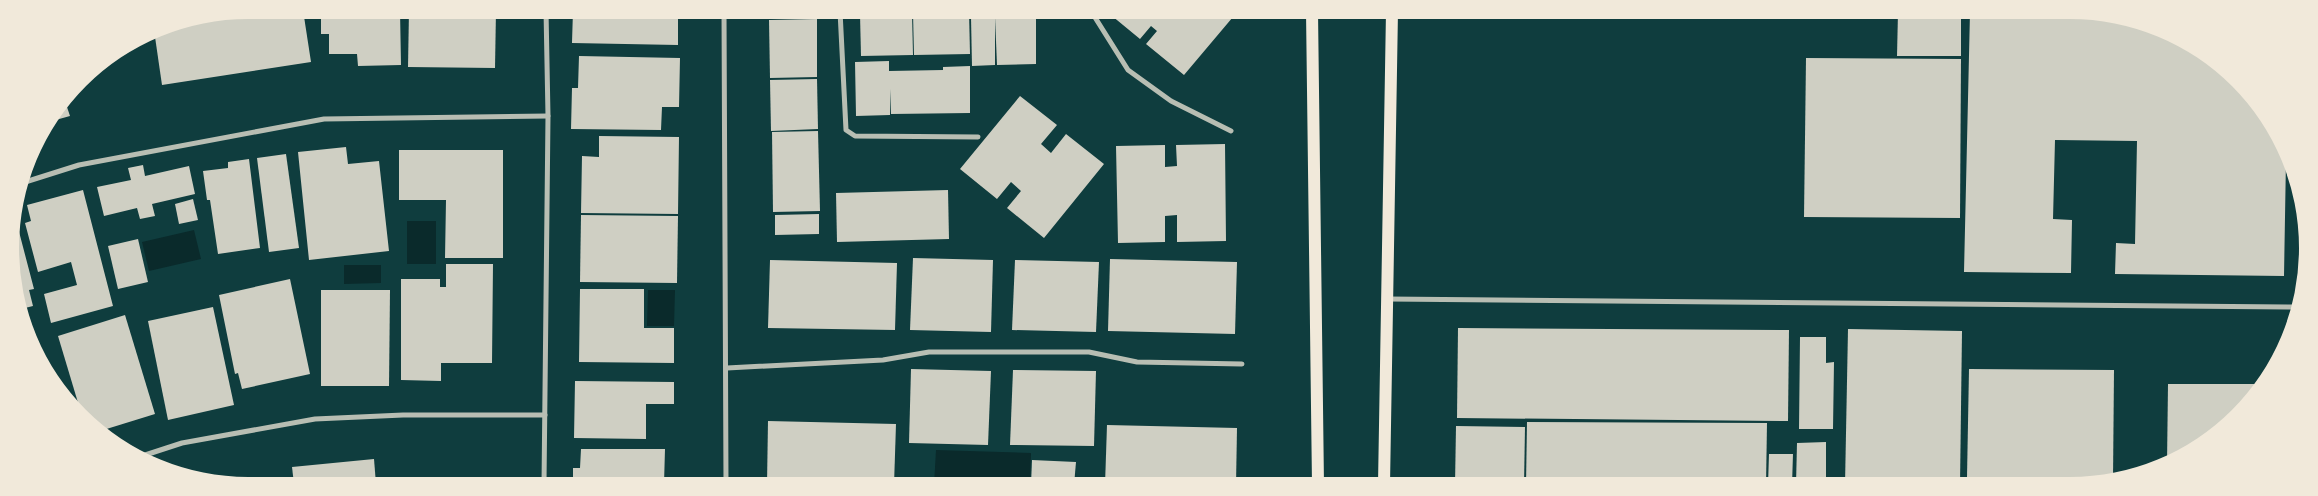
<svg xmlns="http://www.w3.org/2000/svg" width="2318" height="496" viewBox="0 0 2318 496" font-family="Roboto,sans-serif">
  <rect width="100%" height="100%" fill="#0f3d3e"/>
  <g fill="#0a2a2b">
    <rect x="407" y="221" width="29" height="43"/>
    <path d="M194,230l7,29 -52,12 -7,-29z"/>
    <path d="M344,265h37v18l-37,1z"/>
    <path d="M648,290h27l-1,36h-27z"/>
    <path d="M936,450l95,3 -1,32h-96z"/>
  </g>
  <g fill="#cfcfc3">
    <path d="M248,10h55l8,52 -149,23 -8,-55z"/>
    <path d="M321,10h79l1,55 -43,1 -1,-12h-28v-20h-8z"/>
    <path d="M409,10h87l-1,58 -87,-1z"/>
    <path d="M573,10h105v35l-106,-2z"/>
    <path d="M969,11l1,43 -56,1 -1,-42z"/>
    <path d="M1106,11h132l-54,64 -38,-31 11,-13 -6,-5 -11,13z"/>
    <path d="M1898,12h63v44h-64z"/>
    <path d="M1970,12h131l88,30 70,61 27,56 -2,117 -169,-2 1,-31 19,1 2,-103 -82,-1 -2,79 19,1 -1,53 -107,-1z"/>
    <path d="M886,13h26l1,42 -52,1 -1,-42z"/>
    <path d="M1036,16v48l-39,1 -2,-48z"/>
    <path d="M971,17h24v48l-23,1z"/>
    <path d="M817,19v58l-47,1 -1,-58z"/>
    <path d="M579,56l101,2 -1,49h-17l-1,23 -90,-1 1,-41h6z"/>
    <path d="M1806,58l155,1 -1,159 -156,-1z"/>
    <path d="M889,61v10l54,-1v-3l27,-1v47l-79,1 -1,-25v26l-34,1 -1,-54z"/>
    <path d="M817,79l1,50 -47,2 -1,-51z"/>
    <path d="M1020,96l37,29 -16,19 10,9 15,-19 38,30 -60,74 -37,-30 14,-17 -10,-9 -14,17 -37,-30z"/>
    <path d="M65,101l5,15 -18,5z"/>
    <path d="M818,131l2,80 -47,1 -1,-80z"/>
    <path d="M599,136l80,1 -1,77 -97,-1 1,-57 17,1z"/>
    <path d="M1225,144l1,97 -49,1v-27l-12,1v26l-47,1 -2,-97 49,-1v22l12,-1 -1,-21z"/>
    <path d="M346,147l2,17 31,-3 10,90 -80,9 -11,-108z"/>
    <path d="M399,150h104v108h-58l1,-58h-47z"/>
    <path d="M286,154l13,94 -30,4 -12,-94z"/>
    <path d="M249,159l11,89 -42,6 -8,-54h-3l-4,-29 25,-3v-6z"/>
    <path d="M143,165l2,11 44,-10 6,28 -43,10 3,12 -15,3 -3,-11 -33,8 -7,-29 34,-7 -3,-12z"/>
    <path d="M83,190l30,116 -62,17 -7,-29 33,-9 -6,-23 -33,10 -13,-49 6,-2 -4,-16z"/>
    <path d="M948,190l1,49 -112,3 -1,-49z"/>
    <path d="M193,199l5,21 -19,4 -4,-20z"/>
    <path d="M819,214v20l-44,1v-20z"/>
    <path d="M581,215l97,1 -1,67 -97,-1z"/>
    <path d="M17,224l17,65 -5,1 4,16 -12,3 -11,-76 2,-7z"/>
    <path d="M138,239l10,43 -30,7 -10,-43z"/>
    <path d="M913,258l80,2 -2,72 -81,-2z"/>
    <path d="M1110,259l127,3 -2,72 -127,-3z"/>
    <path d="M770,260l127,3 -2,67 -127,-2z"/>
    <path d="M1015,260l84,2 -3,70 -84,-2z"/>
    <path d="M446,264h47l-1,99h-51v18l-40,-1v-101h39v8h6z"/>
    <path d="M290,279l20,95 -68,15 -4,-16 -3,1 -16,-79z"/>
    <path d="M580,289h64v39h30v35l-95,-1z"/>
    <path d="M321,290h69l-1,96h-68z"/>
    <path d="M213,307l21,98 -66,15 -20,-99z"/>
    <path d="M125,315l30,99 -55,17 -18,-15 -24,-80z"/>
    <path d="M1458,328l331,2 -1,91 -331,-3z"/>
    <path d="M1848,329l114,2 -2,154h-115z"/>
    <path d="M1800,337h26v26l8,-1 -1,67h-34z"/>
    <path d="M911,369l80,2 -3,74 -79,-2z"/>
    <path d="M1969,369l145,1 -1,109 -146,-2z"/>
    <path d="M1013,370l83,1 -2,75 -84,-1z"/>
    <path d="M575,381l99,1v22h-28v35l-72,-1z"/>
    <path d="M2168,384h93l-23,32 -71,48z"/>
    <path d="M768,421l128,3 -2,61 -127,-1z"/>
    <path d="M1527,422l240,1 -1,62h-240z"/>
    <path d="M1107,425l130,3 -1,57h-131z"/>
    <path d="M1456,426l69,1 -1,58h-69z"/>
    <path d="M1826,442v43h-30l1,-42z"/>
    <path d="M581,449h84l-1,35h-91v-16h7z"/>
    <path d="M1769,454h24l-1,31h-24z"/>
    <path d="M374,459l2,25h-82l-2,-17z"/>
    <path d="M1032,460l44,2 -2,23h-43z"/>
  </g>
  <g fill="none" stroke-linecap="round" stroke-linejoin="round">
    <g stroke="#b8beb3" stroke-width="5">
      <path d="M724,11l2,473"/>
      <path d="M840,11l6,119 9,6 123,1"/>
      <path d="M1091,11l37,59 43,31 60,30"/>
      <path d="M22,183l57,-18 245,-46 224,-3"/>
      <path d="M1388,299l909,8"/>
      <path d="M727,368l156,-8 46,-8h160l48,10 105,2"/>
      <path d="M139,457l43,-14 133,-24 88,-4h142"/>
      <path d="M544,484l4,-368 -2,-106"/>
    </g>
    <g stroke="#f1e9da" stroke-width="12">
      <path d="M1312,11l6,474"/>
      <path d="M1384,485l8,-474"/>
    </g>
  </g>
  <path d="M0 0H2318V496H0ZM248 19H2070A229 229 0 0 1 2299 248V248A229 229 0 0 1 2070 477H248A229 229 0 0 1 19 248V248A229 229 0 0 1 248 19Z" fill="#f1e9da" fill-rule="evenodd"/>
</svg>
